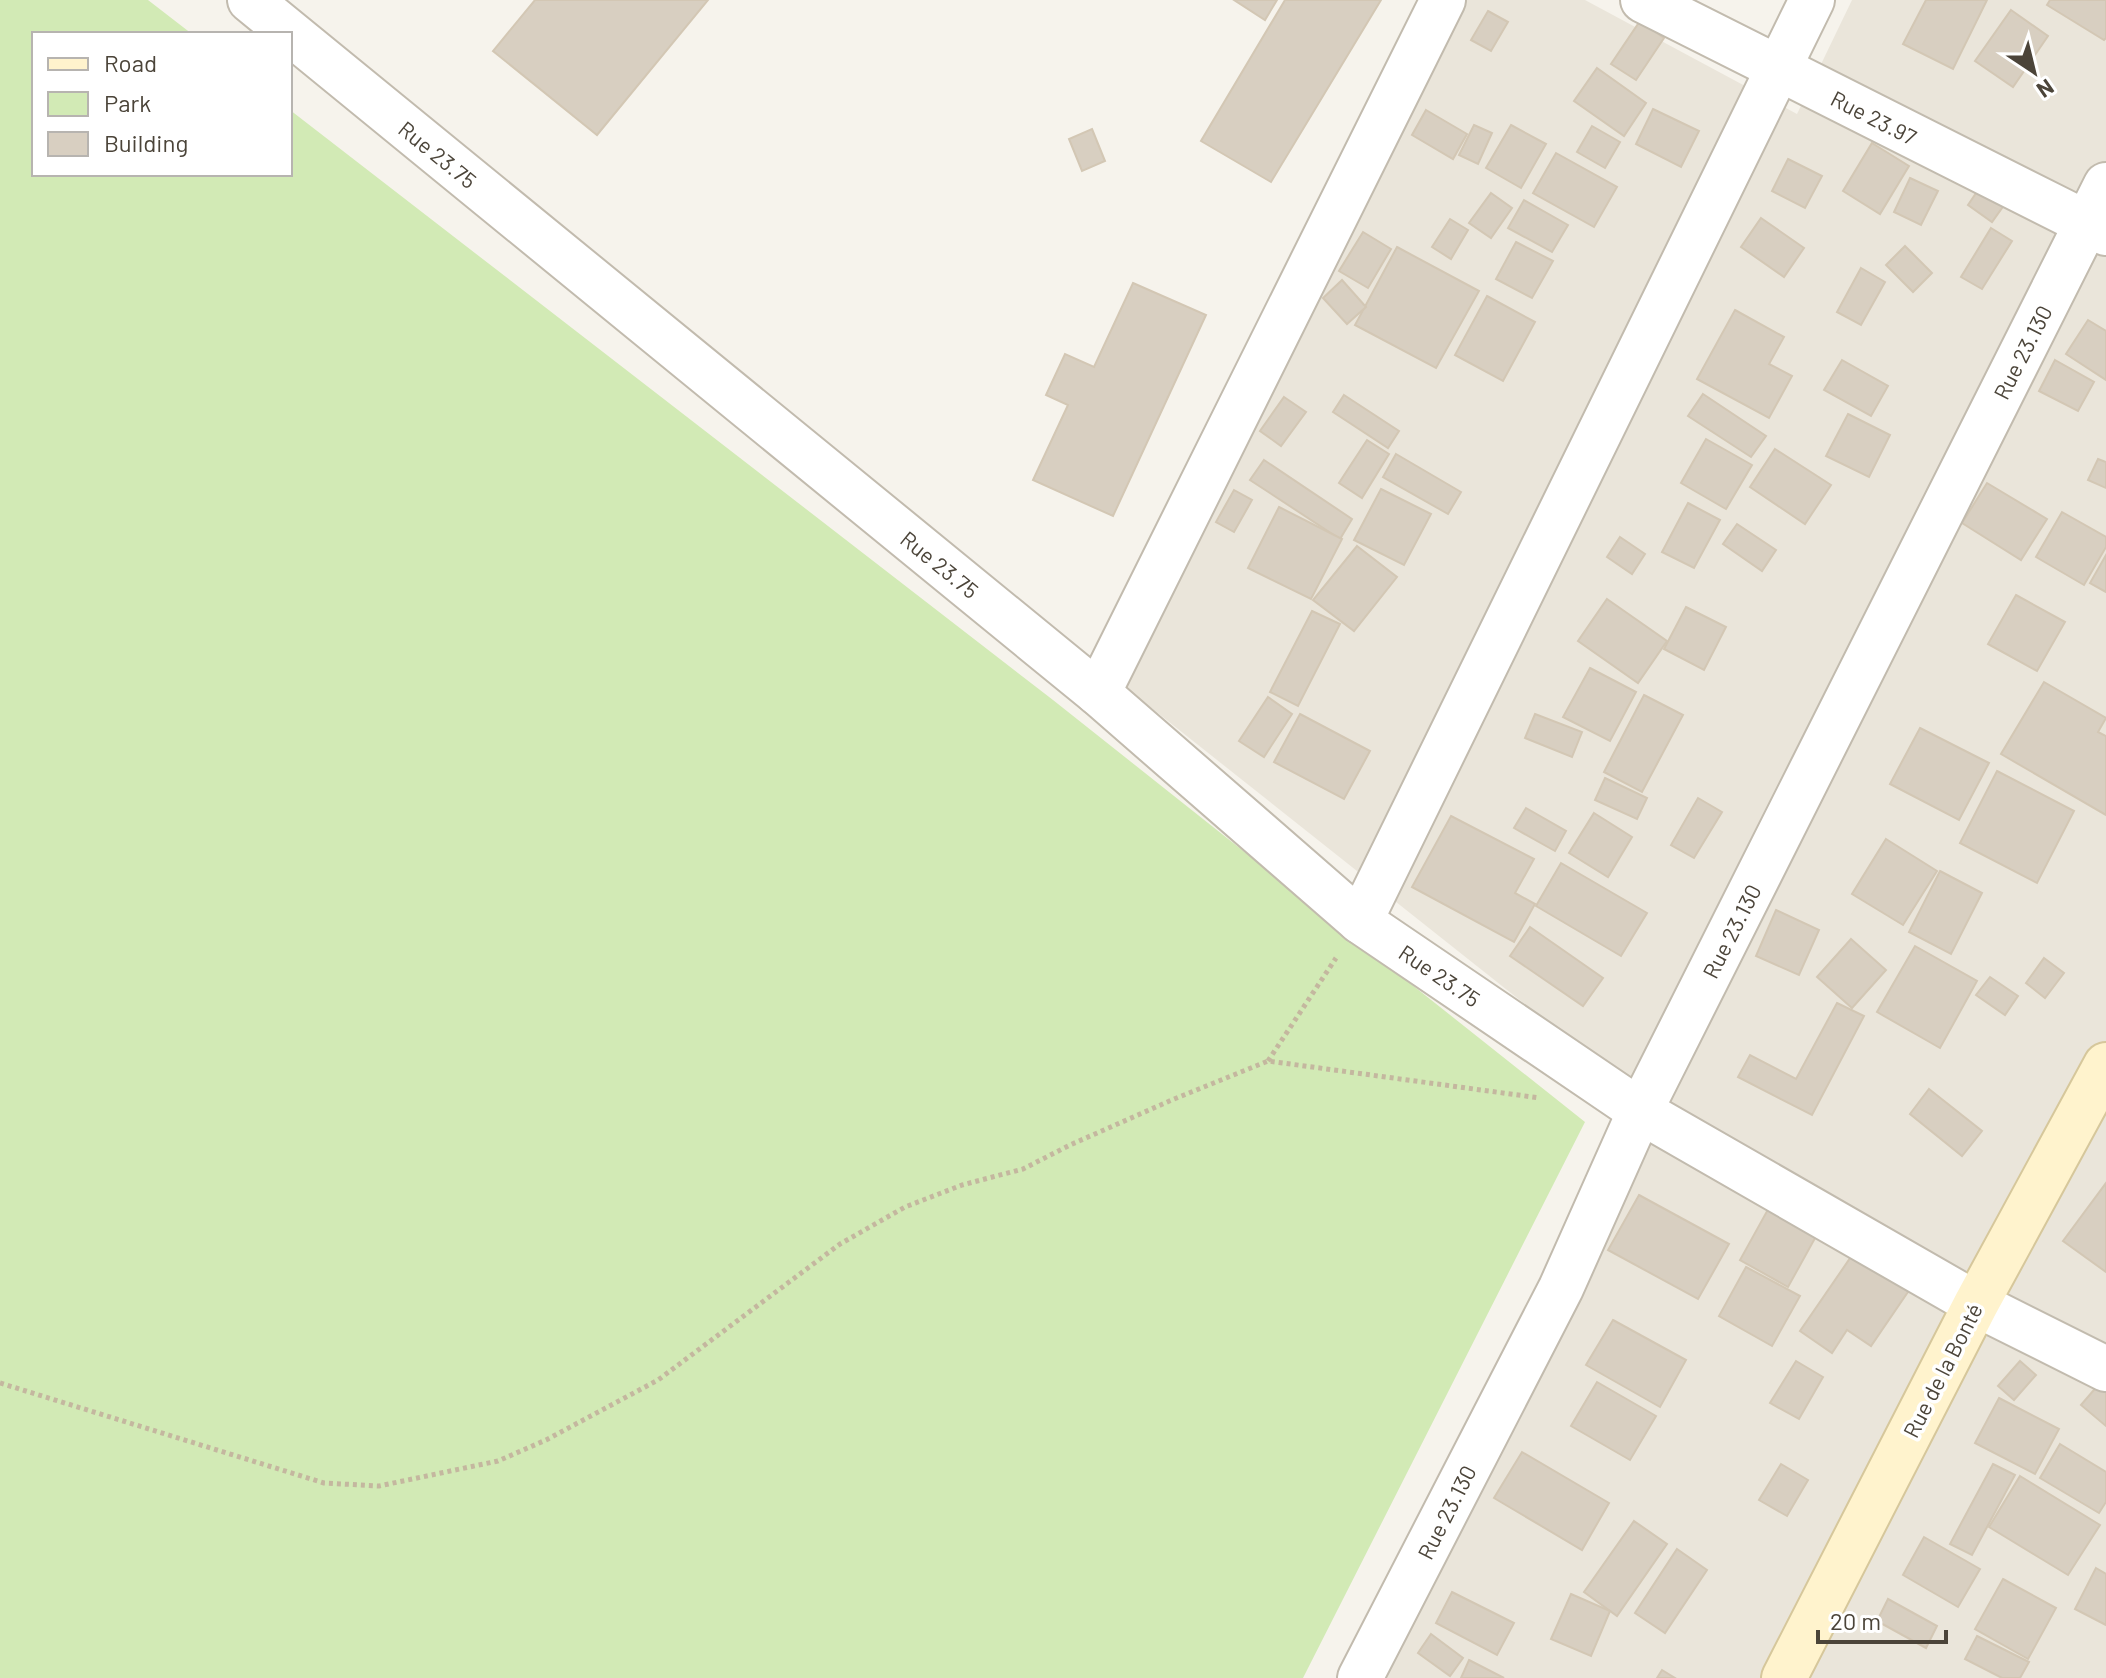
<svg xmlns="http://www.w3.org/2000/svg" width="2106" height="1678" viewBox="0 0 2106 1678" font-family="Barlow,sans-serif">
  <rect width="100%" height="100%" fill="#f6f3ec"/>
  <path fill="#eae5da" d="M1466,0h119l212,114 55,-114h254v1678h-735l291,-565 -542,-430z"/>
  <path fill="#d2eab5" d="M0,0h148l44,34h-158v140h256v-64l763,590 532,422 -282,556h-1303z"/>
  <g fill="#d8cfc1" stroke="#d3c7b4" stroke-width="2">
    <path d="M535,0h173l-111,135 -104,-84z"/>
    <path d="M1234,0h43l-12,20z"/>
    <path d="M1285,0h96l-110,182 -70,-41z"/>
    <path d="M1926,0h61l-34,69 -50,-25z"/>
    <path d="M2050,0h56v38l-2,2 -57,-35z"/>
    <path d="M2011,10l37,26 -35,51 -38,-26z"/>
    <path d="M1488,11l20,11 -17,29 -20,-11z"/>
    <path d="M1640,21l24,17 -28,42 -25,-16z"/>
    <path d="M1597,68l49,35 -22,33 -50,-35z"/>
    <path d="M1653,109l46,22 -18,36 -45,-23z"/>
    <path d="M1426,110l41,24 -14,25 -41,-24z"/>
    <path d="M1474,125l18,8 -14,31 -19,-9z"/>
    <path d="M1511,125l35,19 -25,44 -35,-20z"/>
    <path d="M1592,126l28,16 -15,26 -28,-16z"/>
    <path d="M1092,129l13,32 -23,10 -13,-32z"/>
    <path d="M1872,143l37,23 -29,48 -37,-23z"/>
    <path d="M1556,153l61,34 -23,40 -61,-34z"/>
    <path d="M1788,159l34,17 -17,32 -33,-17z"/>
    <path d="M1987,177l25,17 -20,28 -24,-17z"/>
    <path d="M1910,178l28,13 -17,34 -27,-13z"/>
    <path d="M1491,193l21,15 -21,30 -22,-15z"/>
    <path d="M1524,200l44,25 -16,27 -44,-24z"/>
    <path d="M1761,218l43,30 -20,29 -43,-30z"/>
    <path d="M1450,219l18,11 -17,29 -19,-12z"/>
    <path d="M1991,228l21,13 -30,48 -21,-12z"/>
    <path d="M1363,232l28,17 -23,39 -29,-17z"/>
    <path d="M1516,242l37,19 -21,37 -36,-19z"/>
    <path d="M1905,246l27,27 -19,19 -27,-27z"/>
    <path d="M1397,247l82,44 -43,77 -81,-43z"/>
    <path d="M1861,268l24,14 -24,43 -24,-13z"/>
    <path d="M1342,280l24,27 -19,17 -24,-26z"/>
    <path d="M1133,283l73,32 -93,201 -80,-36 35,-75 -22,-10 19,-41 29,13z"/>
    <path d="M1487,296l48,26 -32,59 -48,-26z"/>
    <path d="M1735,310l49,27 -15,27 23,12 -23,42 -72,-39z"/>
    <path d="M2088,320l18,11v49l-40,-26z"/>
    <path d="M1842,360l46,26 -17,30 -47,-26z"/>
    <path d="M2055,360l39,22 -16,29 -39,-20z"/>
    <path d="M1703,394l63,42 -15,21 -63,-41z"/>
    <path d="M1344,395l55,36 -11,17 -55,-36z"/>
    <path d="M1284,397l22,15 -25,34 -21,-15z"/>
    <path d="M1848,414l42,21 -21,42 -43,-21z"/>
    <path d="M1706,439l46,26 -26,44 -45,-26z"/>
    <path d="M1367,440l22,14 -27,44 -23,-15z"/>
    <path d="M1775,449l56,36 -26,39 -55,-37z"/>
    <path d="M1396,454l65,38 -13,22 -65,-37z"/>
    <path d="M2098,459l8,3v26l-18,-8z"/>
    <path d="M1264,460l88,59 -12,20 -90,-59z"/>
    <path d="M1987,483l60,36 -26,41 -59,-37z"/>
    <path d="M1381,489l50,25 -27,51 -50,-25z"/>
    <path d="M1234,490l18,10 -18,32 -18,-10z"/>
    <path d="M1688,503l32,17 -26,48 -32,-16z"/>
    <path d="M1279,507l63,32 -31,60 -63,-31z"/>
    <path d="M2062,512l44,25v10l-22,38 -48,-28z"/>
    <path d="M1737,524l39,26 -14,21 -39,-27z"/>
    <path d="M1620,537l25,17 -13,20 -25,-17z"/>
    <path d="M1357,546l40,31 -43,54 -41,-31z"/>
    <path d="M2106,555v37l-16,-9z"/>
    <path d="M2016,595l49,27 -28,49 -49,-27z"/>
    <path d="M1607,599l60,42 -29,42 -60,-42z"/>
    <path d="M1686,607l40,20 -22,43 -40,-21z"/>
    <path d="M1312,611l28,13 -42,82 -28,-14z"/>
    <path d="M1590,668l46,24 -26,49 -47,-24z"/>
    <path d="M2044,682l62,36 -8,14 8,4v79l-105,-61z"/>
    <path d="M1644,695l39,20 -41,77 -38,-20z"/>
    <path d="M1268,697l24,17 -28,43 -25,-16z"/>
    <path d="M1300,714l70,37 -26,48 -70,-37z"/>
    <path d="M1535,714l47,18 -10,25 -47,-19z"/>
    <path d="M1920,728l69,35 -30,57 -69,-36z"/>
    <path d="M1997,771l77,40 -37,72 -77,-40z"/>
    <path d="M1605,778l42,20 -10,21 -42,-19z"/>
    <path d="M1698,798l24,14 -28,46 -23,-13z"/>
    <path d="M1526,808l40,23 -11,20 -41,-23z"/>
    <path d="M1594,813l38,24 -24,40 -39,-24z"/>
    <path d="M1451,816l83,43 -19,34 20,11 -21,38 -102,-55z"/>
    <path d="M1886,839l51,32 -34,54 -51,-31z"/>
    <path d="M1561,863l86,50 -26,43 -85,-50z"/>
    <path d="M1940,871l42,22 -31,61 -42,-22z"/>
    <path d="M1776,910l43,20 -20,45 -43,-19z"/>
    <path d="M1530,927l73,51 -20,28 -73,-50z"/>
    <path d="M1851,939l35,31 -34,38 -35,-31z"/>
    <path d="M1915,946l62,35 -37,67 -63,-36z"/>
    <path d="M2044,958l20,15 -19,25 -19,-15z"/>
    <path d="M1990,977l28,19 -13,19 -29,-20z"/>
    <path d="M1837,1003l27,13 -52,99 -74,-38 12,-22 46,24z"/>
    <path d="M1929,1089l53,42 -20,25 -52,-42z"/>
    <path d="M2106,1183v89l-43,-31z"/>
    <path d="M1639,1195l90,49 -31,55 -90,-49z"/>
    <path d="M1771,1204l48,27 -31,56 -48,-27z"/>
    <path d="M1857,1248l55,38 -41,60 -24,-16 -15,23 -32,-22z"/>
    <path d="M1746,1267l54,29 -28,50 -53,-30z"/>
    <path d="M1613,1320l73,40 -26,47 -74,-42z"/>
    <path d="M1796,1361l27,16 -24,42 -29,-16z"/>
    <path d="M2020,1361l16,14 -22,25 -16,-14z"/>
    <path d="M2105,1377h1v49l-25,-21z"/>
    <path d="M1597,1382l59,34 -26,44 -59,-34z"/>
    <path d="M1999,1398l60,31 -24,45 -60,-31z"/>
    <path d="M2060,1444l46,28v30l-7,11 -59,-35z"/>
    <path d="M1522,1452l87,51 -27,47 -88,-52z"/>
    <path d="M1781,1464l27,16 -21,36 -28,-16z"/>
    <path d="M1993,1464l22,11 -43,80 -22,-11z"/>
    <path d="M2020,1476l80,49 -32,50 -79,-48z"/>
    <path d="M1634,1521l33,23 -50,72 -33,-24z"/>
    <path d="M1924,1537l56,32 -22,38 -55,-32z"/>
    <path d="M1677,1549l30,21 -42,63 -30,-20z"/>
    <path d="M2096,1568l10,6v51l-31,-16z"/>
    <path d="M2003,1579l53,29 -28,51 -53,-30z"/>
    <path d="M1452,1592l62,31 -17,32 -61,-32z"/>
    <path d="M1571,1594l39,17 -19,45 -40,-17z"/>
    <path d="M1888,1599l49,27 -11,22 -49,-27z"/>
    <path d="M1431,1634l32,24 -13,18 -32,-23z"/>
    <path d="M1977,1636l52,26 -9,16h-18l-37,-19z"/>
    <path d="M1469,1660l35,18h-43z"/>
    <path d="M1662,1670l13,8h-18z"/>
  </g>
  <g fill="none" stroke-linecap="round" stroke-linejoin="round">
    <defs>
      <g id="street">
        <path d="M250,0l848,693 262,228 280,190 336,193 130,65"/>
        <path d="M1643,0l463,233"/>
        <path d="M1098,693l345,-693"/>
        <path d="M1360,921l452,-921"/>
        <path d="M1360,1678l201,-390 79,-177 466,-926"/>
      </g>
      <path id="secondary" d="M1784,1678l192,-374 130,-239"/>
    </defs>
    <use href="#street" stroke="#c2bbae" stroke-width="48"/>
    <use href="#secondary" stroke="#d6c79b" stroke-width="48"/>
    <g stroke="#c4b79f" stroke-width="5" stroke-dasharray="4 4" stroke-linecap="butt">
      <path d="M1268,1061l68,-103"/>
      <path d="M0,1383l324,100 55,3 119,-25 48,-21 112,-60 182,-136 65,-37 57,-22 61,-16 47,-24 104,-46 94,-38 272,37"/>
    </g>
    <use href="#street" stroke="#fff" stroke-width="44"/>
    <use href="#secondary" stroke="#fff3cd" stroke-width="44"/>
  </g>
  <g text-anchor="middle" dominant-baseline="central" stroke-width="7" stroke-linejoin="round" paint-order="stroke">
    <g font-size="22" fill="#4b4439" stroke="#fff">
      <text transform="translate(1874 117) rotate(27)">Rue 23.97</text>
      <text transform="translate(438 154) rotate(39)">Rue 23.75</text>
      <text transform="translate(2022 352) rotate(-63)">Rue 23.130</text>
      <text transform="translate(940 564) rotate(39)">Rue 23.75</text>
      <text transform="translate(1731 931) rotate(-63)">Rue 23.130</text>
      <text transform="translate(1440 975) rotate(34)">Rue 23.75</text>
      <text transform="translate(1942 1370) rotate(-63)">Rue de la Bonté</text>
      <text transform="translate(1446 1512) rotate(-63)">Rue 23.130</text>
    </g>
  </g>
  <rect x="32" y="32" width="260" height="144" fill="#ffffff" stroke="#b7b4b0" stroke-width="2"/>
  <rect x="48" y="58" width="40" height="12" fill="#fff3cd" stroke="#b7b4b0" stroke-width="2"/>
  <text x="104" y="72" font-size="24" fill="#4b4439">Road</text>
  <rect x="48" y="92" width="40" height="24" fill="#d2eab5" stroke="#b7b4b0" stroke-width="2"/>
  <text x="104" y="112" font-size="24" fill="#4b4439">Park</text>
  <rect x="48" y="132" width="40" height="24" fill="#d8cfc1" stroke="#b7b4b0" stroke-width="2"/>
  <text x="104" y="152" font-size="24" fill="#4b4439">Building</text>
  <g transform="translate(2034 72) rotate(145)" stroke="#ffffff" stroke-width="6" paint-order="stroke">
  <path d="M0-6L14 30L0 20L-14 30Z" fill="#4b4439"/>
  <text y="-12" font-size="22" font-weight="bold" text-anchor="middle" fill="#4b4439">N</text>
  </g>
  <path d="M1818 1630v12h128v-12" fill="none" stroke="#4b4439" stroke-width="4"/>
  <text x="1830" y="1630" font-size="24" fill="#4b4439" stroke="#ffffff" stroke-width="6" paint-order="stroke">20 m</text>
</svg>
